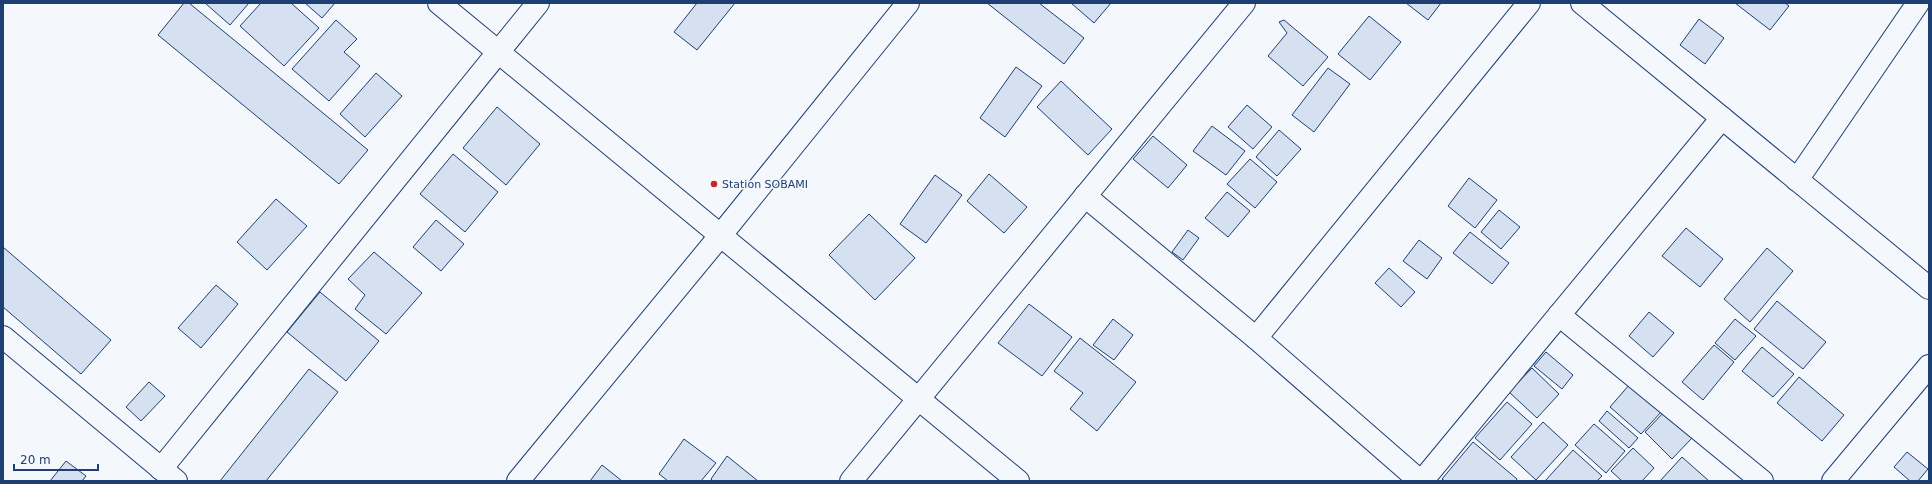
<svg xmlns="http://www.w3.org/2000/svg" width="1932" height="484" viewBox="0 0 1932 484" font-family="'DejaVu Sans',sans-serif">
  <rect width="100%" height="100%" fill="#f4f7fb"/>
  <g fill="#d5e0f0" stroke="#1d3f73">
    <path d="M184,3h5l179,147 -29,34 -181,-149z"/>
    <path d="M205,3h44l-19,22z"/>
    <path d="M261,3h30l28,25 -35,38 -44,-40z"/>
    <path d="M305,3h30l-13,15z"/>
    <path d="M697,3h38l-38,47 -23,-18z"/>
    <path d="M987,3h52l45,35 -20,26z"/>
    <path d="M1071,3h40l-17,20z"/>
    <path d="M1406,3h35l-13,17z"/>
    <path d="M1735,3h50l4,3 -19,24z"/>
    <path d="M1369,16l32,26 -31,38 -32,-26z"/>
    <path d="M1699,19l25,19 -19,26 -25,-19z"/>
    <path d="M336,20l21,19 -13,13 16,14 -31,35 -37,-32z"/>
    <path d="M1284,20l44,37 -25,29 -35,-30 19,-23 -8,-11z"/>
    <path d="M1016,67l26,19 -37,51 -25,-19z"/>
    <path d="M1328,68l22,16 -36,48 -22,-17z"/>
    <path d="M376,73l26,23 -37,41 -25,-23z"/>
    <path d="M1061,81l51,48 -24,26 -51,-48z"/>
    <path d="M1247,105l25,22 -19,22 -25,-22z"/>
    <path d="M497,107l43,37 -34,41 -43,-37z"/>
    <path d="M1212,126l33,25 -19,24 -33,-24z"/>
    <path d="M1279,130l22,19 -24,27 -21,-19z"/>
    <path d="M1153,136l34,29 -19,23 -35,-29z"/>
    <path d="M453,154l45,38 -33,40 -45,-38z"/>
    <path d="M1250,159l27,23 -22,26 -28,-24z"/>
    <path d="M989,174l38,33 -23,26 -37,-32z"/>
    <path d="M935,175l27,20 -36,48 -26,-19z"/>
    <path d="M1469,178l28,22 -22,28 -27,-22z"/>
    <path d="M1227,192l23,19 -22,26 -23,-19z"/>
    <path d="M276,199l31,27 -40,44 -30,-28z"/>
    <path d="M1499,210l21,17 -19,22 -20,-17z"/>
    <path d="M869,214l46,44 -40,42 -46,-45z"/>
    <path d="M436,220l28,24 -23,27 -28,-24z"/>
    <path d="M1686,228l37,31 -23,28 -38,-31z"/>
    <path d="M1188,230l11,8 -16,22 -11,-8z"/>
    <path d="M1470,232l39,31 -17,21 -39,-31z"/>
    <path d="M1419,240l23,18 -15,21 -24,-18z"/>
    <path d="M3,247l108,93 -30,34 -78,-67z"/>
    <path d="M1767,248l26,23 -43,51 -26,-23z"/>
    <path d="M374,252l48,41 -36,41 -31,-25 10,-14 -17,-16z"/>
    <path d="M1389,268l26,24 -14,15 -26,-24z"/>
    <path d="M216,285l22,19 -37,44 -23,-20z"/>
    <path d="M320,292l59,49 -33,40 -59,-49z"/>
    <path d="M1777,301l49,41 -23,27 -49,-40z"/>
    <path d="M1029,304l43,33 -30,39 -44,-33z"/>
    <path d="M1649,312l25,21 -21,24 -24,-21z"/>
    <path d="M1113,319l20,16 -19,25 -21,-15z"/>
    <path d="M1735,319l21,17 -21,24 -20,-17z"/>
    <path d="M1080,338l56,44 -39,49 -27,-22 13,-16 -29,-22z"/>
    <path d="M1714,345l20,17 -31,38 -21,-18z"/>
    <path d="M1762,347l32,27 -21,23 -31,-26z"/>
    <path d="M1546,352l27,23 -11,14 -28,-23z"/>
    <path d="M1532,368l27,26 -22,24 -28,-26z"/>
    <path d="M309,369l29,23 -72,89h-46z"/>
    <path d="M1799,377l45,38 -22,26 -45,-38z"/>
    <path d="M149,382l16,14 -24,25 -15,-14z"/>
    <path d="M1630,384l31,28 -20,22 -31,-27z"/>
    <path d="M1507,402l25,22 -32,36 -25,-22z"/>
    <path d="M1607,411l31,27 -9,10 -30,-27z"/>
    <path d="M1665,411l27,27 -20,21 -27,-27z"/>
    <path d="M1543,422l25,23 -32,35 -25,-23z"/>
    <path d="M1594,424l31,27 -19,22 -31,-28z"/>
    <path d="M684,439l32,24 -15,18h-33l-9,-7z"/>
    <path d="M1473,442l44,37 -1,2h-71l-3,-2z"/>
    <path d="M1633,448l21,20 -12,13h-20l-11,-10z"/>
    <path d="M1573,450l29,26 -5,5h-52z"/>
    <path d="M1907,452l21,17 -10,12h-8l-16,-14z"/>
    <path d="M727,456l31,25h-45l-2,-2z"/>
    <path d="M1682,457l27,24h-49z"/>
    <path d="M66,461l20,15 -4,5h-32z"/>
    <path d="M602,465l20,16h-32z"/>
  </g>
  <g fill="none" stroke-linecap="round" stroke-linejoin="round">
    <defs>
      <g id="minor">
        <path d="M439,3l579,478"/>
        <path d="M1582,3l347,285"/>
        <path d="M1797,180l121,-177"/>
        <path d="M1085,196l171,142 164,143"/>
        <path d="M1559,315l203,166"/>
        <path d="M3,337l173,144"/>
        <path d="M1256,338l273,-335"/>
        <path d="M161,469l377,-466"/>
        <path d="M518,481l202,-245 188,-233"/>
        <path d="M851,481l393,-478"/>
        <path d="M1422,481l300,-363"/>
        <path d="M1833,481l96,-115"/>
      </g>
    </defs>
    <use href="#minor" stroke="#1d3f73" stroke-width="24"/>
    <use href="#minor" stroke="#f4f7fb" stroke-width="22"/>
  </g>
  <circle fill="#c62828" stroke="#f4f7fb" stroke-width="1.5" cx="714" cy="184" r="4"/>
  <g text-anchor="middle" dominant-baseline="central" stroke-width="3" stroke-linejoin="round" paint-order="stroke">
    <g font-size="11" fill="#1d3f73" stroke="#f4f7fb" text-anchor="start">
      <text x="722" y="184">Station SOBAMI</text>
    </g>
  </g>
  <rect width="1932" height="484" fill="none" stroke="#1d3f73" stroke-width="8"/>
  <path d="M14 464v6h84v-6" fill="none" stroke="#1d3f73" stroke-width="2"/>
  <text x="20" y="464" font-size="12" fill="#1d3f73" stroke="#f4f7fb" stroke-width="3" paint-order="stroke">20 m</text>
</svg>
